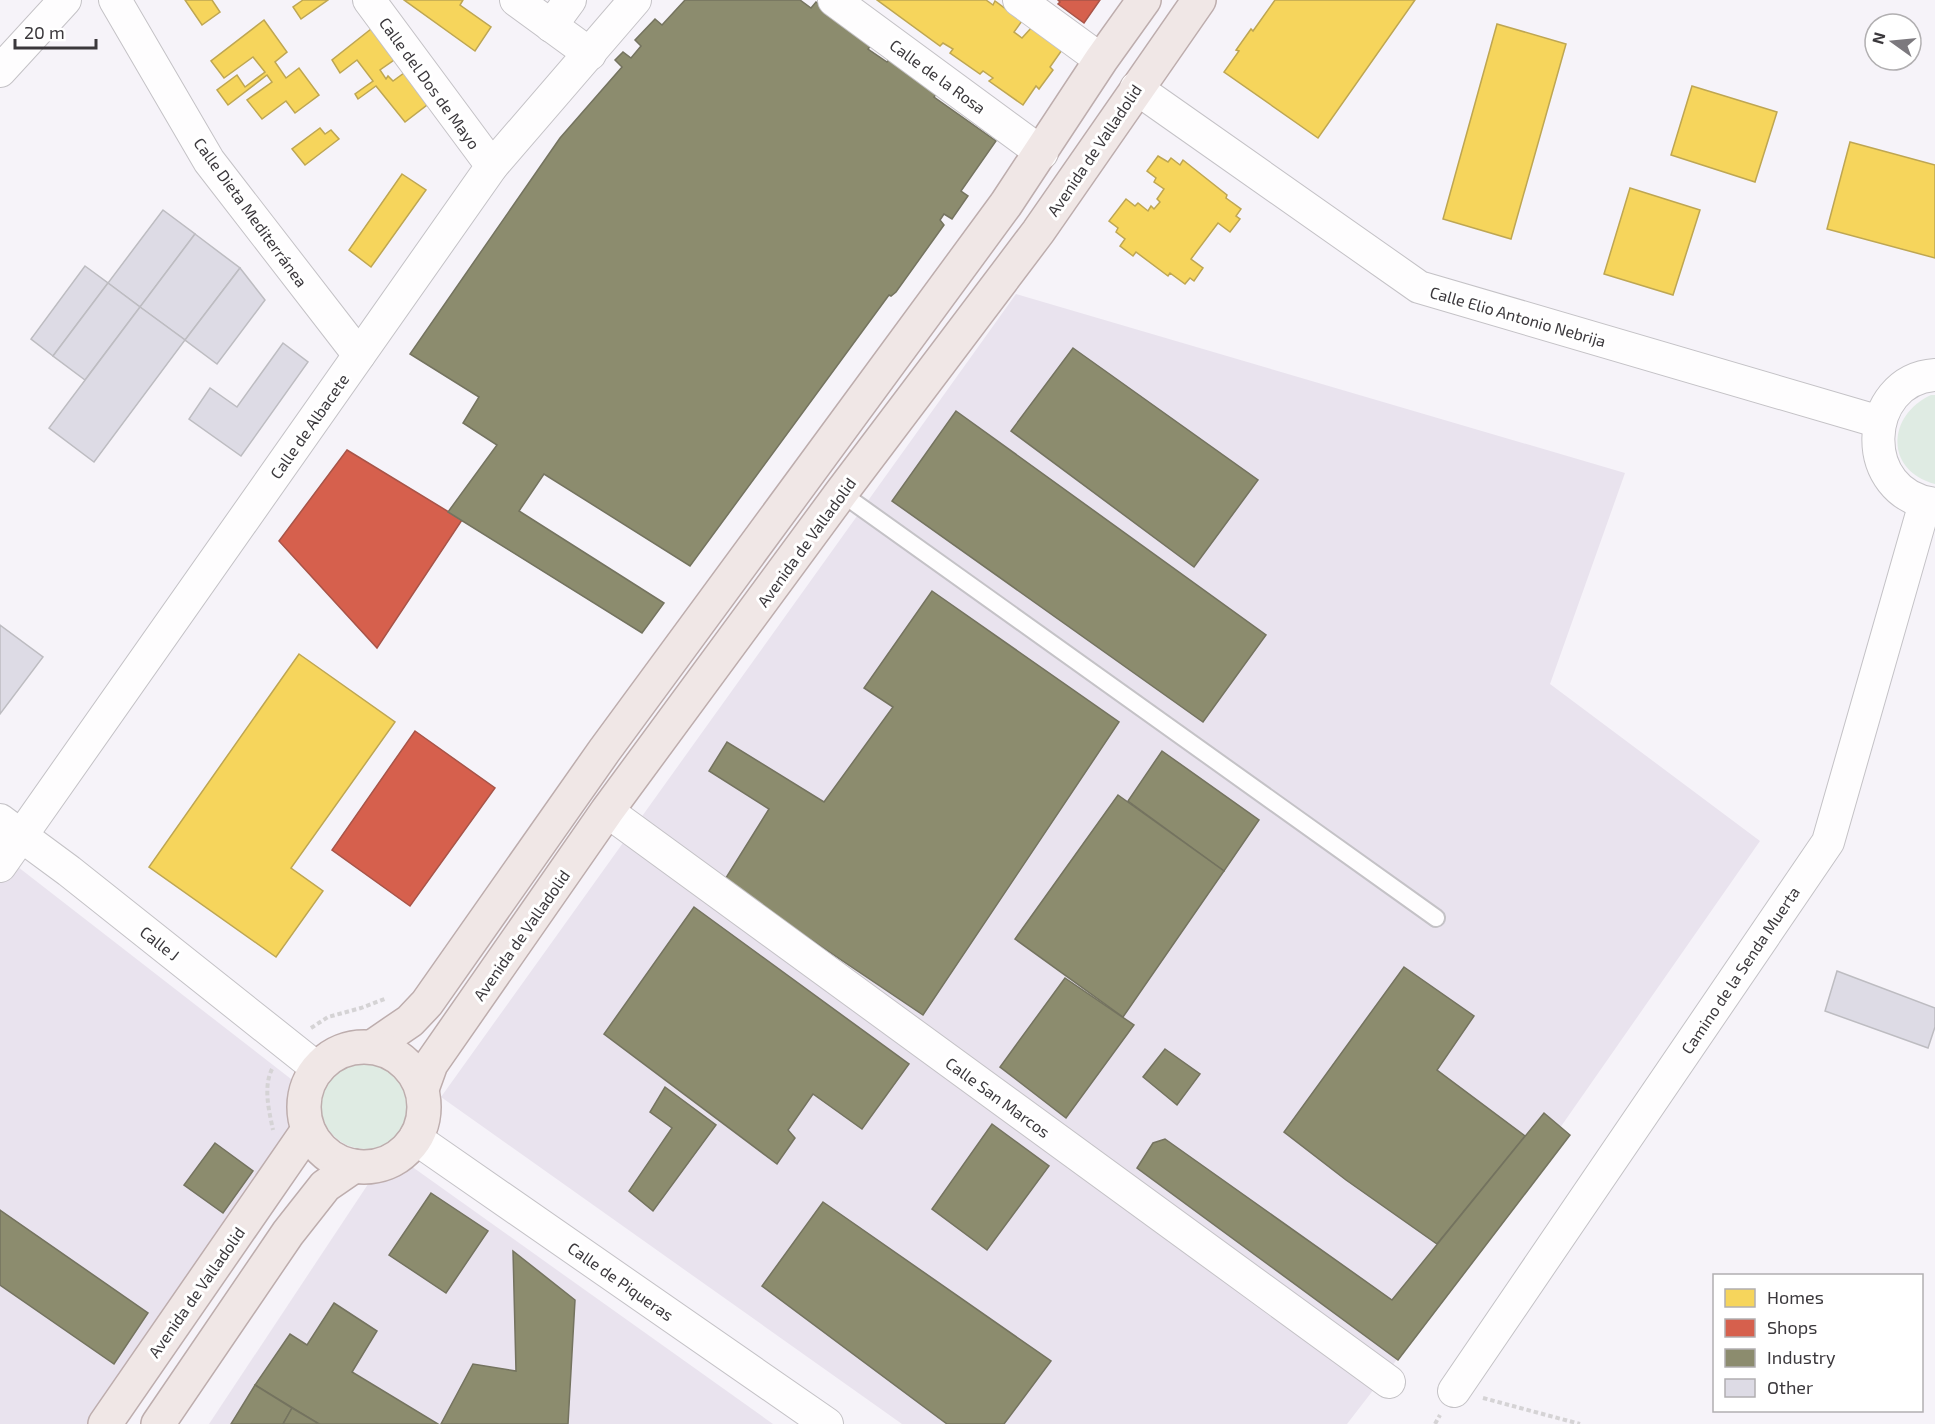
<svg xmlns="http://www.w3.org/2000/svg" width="1935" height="1424" viewBox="0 0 1935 1424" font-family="'Exo 2',sans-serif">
  <rect width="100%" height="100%" fill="#f6f3f9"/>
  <g fill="#e9e3ee">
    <path d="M1016,294l609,179 -75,211 210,157 -345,495 -68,88h-445l-461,-327z"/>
    <path d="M0,853l291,226 4,44 -188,301h-107z"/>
    <path d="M390,1151l383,273h-564z"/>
  </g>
  <g fill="#dfebe3">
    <path d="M1931,395h4v89c-50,-13 -49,-68 -4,-89z"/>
    <circle cx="365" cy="1105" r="44"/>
  </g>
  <g fill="#f6d55c" stroke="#bea652" stroke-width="1.5">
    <path d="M185,0h27l8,12 -18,13z"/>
    <path d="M303,0h25l-27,19 -8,-12z"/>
    <path d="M404,0h59l-3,5 31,22 -16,24z"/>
    <path d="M877,0h109l7,5 2,-4 27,20 -8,11 8,6 10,-11 30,23 -12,17 3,3 -14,19 -3,-3 -13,19 -34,-24 4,-3 -10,-7 -3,3 -30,-21 3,-4 -10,-6 -3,3z"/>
    <path d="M1275,0h140l-97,138 -94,-66 15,-21 -3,-1 15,-21 2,2z"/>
    <path d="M264,20l23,32 -12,10 11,16 13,-10 20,27 -24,18 -9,-12 -24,18 -15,-19 25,-18 -5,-7 -39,30 -11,-15 20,-15 8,12 20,-15 -12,-15 -29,21 -13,-17z"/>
    <path d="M1497,24l69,20 -55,195 -68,-20z"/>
    <path d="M371,29l23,31 -14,10 6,9 2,-3 5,5 11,-8 23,32 -22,17 -29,-36 -18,13 -3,-5 18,-13 -16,-21 -17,13 -8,-13z"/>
    <path d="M1692,86l85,26 -22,70 -84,-27z"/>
    <path d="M320,128l5,6 6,-4 8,9 -34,26 -13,-16z"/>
    <path d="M1850,142l85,23v93l-108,-29z"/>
    <path d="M1158,156l10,6 3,-4 9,7 3,-5 44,35 -1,3 15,11 -5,7 4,3 -10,13 -12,-9 -27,36 12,9 -9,13 -4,-3 -5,6 -15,-11 -2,3 -32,-24 -3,4 -13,-10 5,-7 -9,-7 2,-4 -9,-7 17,-22 9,7 3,-3 10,8 3,-5 3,3 6,-7 -3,-3 7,-10 -10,-7 2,-4 -9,-7z"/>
    <path d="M402,174l24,16 -55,77 -22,-17z"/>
    <path d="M1630,188l70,22 -27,85 -69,-21z"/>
    <path d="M299,654l96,68 -104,146 32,23 -47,66 -127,-90z"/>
  </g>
  <g fill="#d6604d" stroke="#a85448" stroke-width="1.5">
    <path d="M1058,0h42l-16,23 -26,-19 2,-2z"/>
    <path d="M347,450l115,70 -85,128 -98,-107z"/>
    <path d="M415,731l80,57 -85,118 -78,-56z"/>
  </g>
  <g fill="#8c8c6e" stroke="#74735f" stroke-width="1.5">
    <path d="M685,0h115l11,8 5,-6 57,41 -5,6 19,13 5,-6 47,34 -5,7 62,44 -35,50 7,5 -16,23 -8,-5 -4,6 4,5 -48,67 -5,4 -2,-1 -199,271 -146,-92 -25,37 145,92 -22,30 -194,-121 49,-67 -34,-22 16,-26 -69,-43 150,-216 62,-71 -7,-7 8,-8 8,6 10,-12 -6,-6 20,-21 7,6z"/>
    <path d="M1073,348l185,132 -64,87 -183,-136z"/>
    <path d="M956,411l310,224 -63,87 -311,-221z"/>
    <path d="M932,591l187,131 -196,293 -199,-134 45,-72 -60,-38 18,-29 97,60 69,-95 -29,-19z"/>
    <path d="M1162,751l97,69 -35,51 -96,-70z"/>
    <path d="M1118,795l106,76 -101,146 -108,-78z"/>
    <path d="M694,907l215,157 -47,65 -49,-35 -25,36 7,8 -18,26 -173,-130z"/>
    <path d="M1404,967l70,49 -37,54 88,66 -88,108 -91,-64 -62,-48z"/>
    <path d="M1065,978l69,47 -68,93 -66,-51z"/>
    <path d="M1165,1049l35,25 -23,31 -34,-28z"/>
    <path d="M665,1087l51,38 -63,86 -24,-20 43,-63 -22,-16z"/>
    <path d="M1544,1113l26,22 -172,225 -261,-192 16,-25 12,-4 227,161z"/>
    <path d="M992,1124l57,42 -62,84 -55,-41z"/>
    <path d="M215,1143l38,28 -30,42 -39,-28z"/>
    <path d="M431,1193l57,38 -42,62 -57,-38z"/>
    <path d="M823,1202l228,159 -47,63h-57l-185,-138z"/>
    <path d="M0,1210l148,103 -34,51 -114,-79z"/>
    <path d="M513,1251l62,49 -7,124h-127l32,-60 43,7z"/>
    <path d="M334,1303l43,28 -25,41 86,52h-119l-64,-39 35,-51 17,11z"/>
    <path d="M255,1385l37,23 -9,16h-52z"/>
    <path d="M292,1408l27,16h-36z"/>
  </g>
  <g fill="#dddbe5" stroke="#bdbcc1" stroke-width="1.5">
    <path d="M163,210l32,24 -55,73 -32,-24z"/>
    <path d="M195,234l45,34 -55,72 -45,-33z"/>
    <path d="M85,266l23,17 -55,73 -22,-17z"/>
    <path d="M240,268l25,32 -48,64 -32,-24z"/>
    <path d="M108,283l32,24 -55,73 -32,-24z"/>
    <path d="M140,307l45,33 -91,122 -45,-34z"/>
    <path d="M283,343l25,19 -67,94 -52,-37 21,-31 27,19z"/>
    <path d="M0,625l43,32 -43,57z"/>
    <path d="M1837,971l98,37v19l-7,21 -103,-37z"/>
  </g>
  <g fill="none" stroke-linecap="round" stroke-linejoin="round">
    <defs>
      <path id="service" d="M841,493l595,425"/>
      <g id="minor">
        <path d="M115,0l94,161 150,194"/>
        <path d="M369,0l123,166"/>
        <path d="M516,0l74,54"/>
        <path d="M834,0l208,153"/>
        <path d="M1019,0l82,60"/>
        <path d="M551,26l19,-26"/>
        <path d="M0,71l65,-71"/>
        <path d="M1136,88l283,199 461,135"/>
        <path d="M1935,375c-73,5 -78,120 0,129"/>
        <path d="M607,811l782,571"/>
        <path d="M0,820l69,51 249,198"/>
        <path d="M0,866l492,-700 143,-166"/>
        <path d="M415,1138l412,286"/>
        <path d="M1454,1391l374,-549 97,-339"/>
      </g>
      <g id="primary">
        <path d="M372,1047l38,-26 17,-18 177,-252 402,-547 95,-144 43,-60"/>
        <circle cx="364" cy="1107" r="60"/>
        <path d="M422,1089l9,-25 176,-253 234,-318 197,-261 161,-232"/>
        <path d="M105,1424l203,-294"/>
        <path d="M158,1424l130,-191 37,-47 29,-20"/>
      </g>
    </defs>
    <use href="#service" stroke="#c4c2c6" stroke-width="20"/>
    <use href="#minor" stroke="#c4c2c6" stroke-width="34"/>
    <use href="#primary" stroke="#bdadad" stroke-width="36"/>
    <g stroke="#d5d3d5" stroke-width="4" stroke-dasharray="4.5 3" stroke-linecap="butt">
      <path d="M311,1028l17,-11 33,-9 26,-10"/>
      <path d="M272,1069c-9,18 -3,42 1,61"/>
      <path d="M1483,1398l97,26"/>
      <path d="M1435,1424l5,-9"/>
    </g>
    <use href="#service" stroke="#fefdfe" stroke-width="16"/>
    <use href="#minor" stroke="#fefdfe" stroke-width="32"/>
    <use href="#primary" stroke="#f0e7e6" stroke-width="33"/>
  </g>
  <g text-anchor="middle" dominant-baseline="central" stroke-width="6" stroke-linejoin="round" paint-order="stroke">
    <g font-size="16" fill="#3b383c" stroke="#fff">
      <text transform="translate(938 76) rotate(36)">Calle de la Rosa</text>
      <text transform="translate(430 83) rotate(54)">Calle del Dos de Mayo</text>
      <text transform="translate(1094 150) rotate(-56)">Avenida de Valladolid</text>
      <text transform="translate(251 212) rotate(54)">Calle Dieta Mediterránea</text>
      <text transform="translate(1518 316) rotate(16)">Calle Elio Antonio Nebrija</text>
      <text transform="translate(309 426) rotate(-55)">Calle de Albacete</text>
      <text transform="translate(806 542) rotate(-54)">Avenida de Valladolid</text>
      <text transform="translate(521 935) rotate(-55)">Avenida de Valladolid</text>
      <text transform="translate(160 943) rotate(38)">Calle J</text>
      <text transform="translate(1740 970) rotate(-56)">Camino de la Senda Muerta</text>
      <text transform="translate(998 1097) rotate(36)">Calle San Marcos</text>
      <text transform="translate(621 1281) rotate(35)">Calle de Piqueras</text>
      <text transform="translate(196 1292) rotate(-55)">Avenida de Valladolid</text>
    </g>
  </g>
  <rect x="1713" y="1274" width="210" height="138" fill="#ffffff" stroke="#b1afb1" stroke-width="1.5"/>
  <rect x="1725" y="1289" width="30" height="18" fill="#f6d55c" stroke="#b1afb1" stroke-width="1.5"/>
  <text x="1767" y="1304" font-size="18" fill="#3b383c">Homes</text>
  <rect x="1725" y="1319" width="30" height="18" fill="#d6604d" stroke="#b1afb1" stroke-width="1.5"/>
  <text x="1767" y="1334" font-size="18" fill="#3b383c">Shops</text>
  <rect x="1725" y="1349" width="30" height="18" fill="#8c8c6e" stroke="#b1afb1" stroke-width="1.5"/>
  <text x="1767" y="1364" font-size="18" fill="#3b383c">Industry</text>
  <rect x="1725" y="1379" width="30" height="18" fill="#dddbe5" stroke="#b1afb1" stroke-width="1.5"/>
  <text x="1767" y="1394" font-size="18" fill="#3b383c">Other</text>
  <g transform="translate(1893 42) rotate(285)"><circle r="28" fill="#ffffff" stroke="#b1afb1" stroke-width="1.5"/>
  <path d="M0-4.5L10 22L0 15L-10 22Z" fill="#7c797e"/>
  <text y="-9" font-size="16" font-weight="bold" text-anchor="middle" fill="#3b383c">N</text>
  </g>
  <path d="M15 39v9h81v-9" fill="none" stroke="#3b383c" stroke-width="3"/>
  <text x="24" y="39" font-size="18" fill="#3b383c" stroke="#ffffff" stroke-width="4.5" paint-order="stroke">20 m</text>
</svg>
